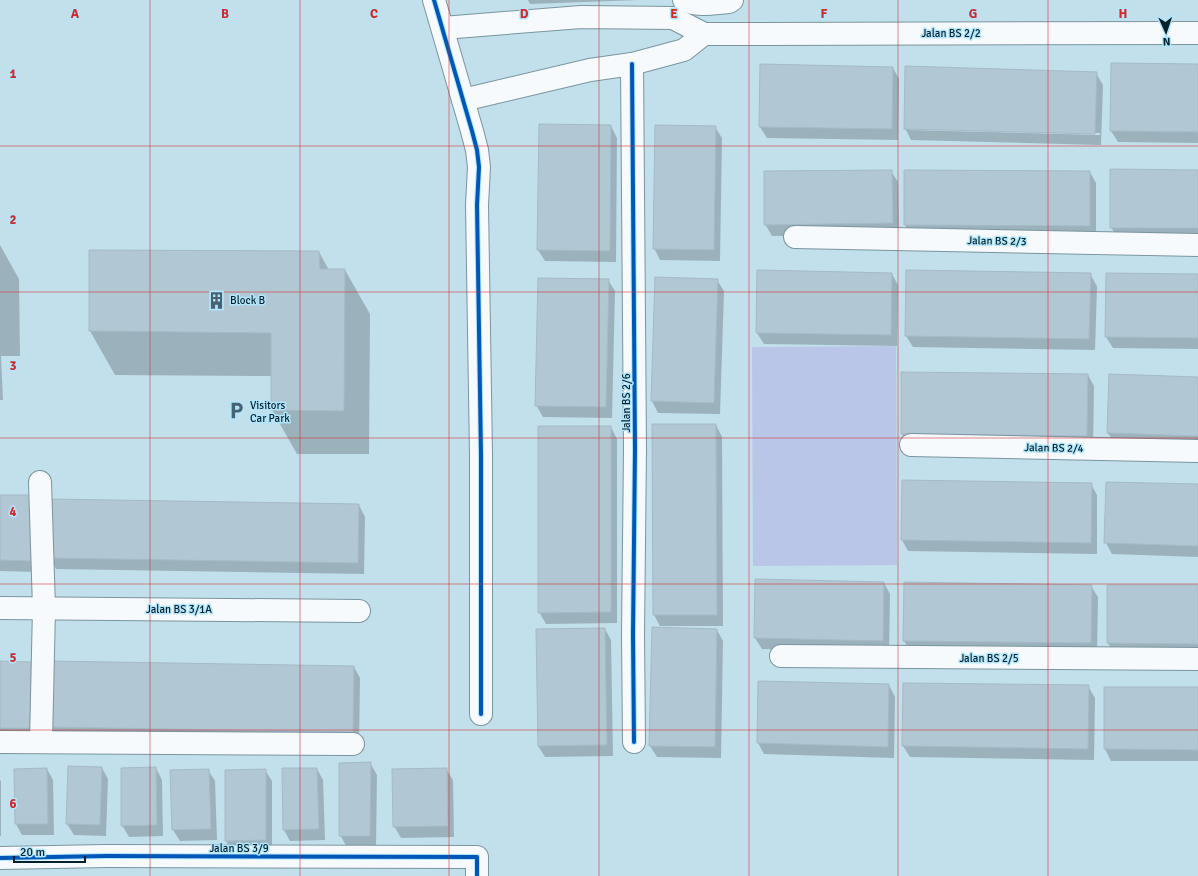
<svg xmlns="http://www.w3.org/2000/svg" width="1198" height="876" viewBox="0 0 1198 876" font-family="Signika,sans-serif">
  <rect width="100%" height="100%" fill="#c2dfec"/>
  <path fill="#bac6e8" d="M896,346l1,219 -144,1 -1,-219z"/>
  <g fill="#0003" fill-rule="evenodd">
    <path d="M528,0h112l-110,4z"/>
    <path d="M1198,65v78l-80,-1 -7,-11z"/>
    <path d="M893,68l6,11 -1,61 -131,-2 -7,-11z"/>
    <path d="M1096,73l7,12 -2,60 -190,-5 -6,-12zM910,128l190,5v2l-190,-5z"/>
    <path d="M611,126l6,12 -1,124 -71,-1 -7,-11z"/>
    <path d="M715,127l7,11 -2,123 -60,-1 -6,-12z"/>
    <path d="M891,171l7,11 1,53 -127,1 -7,-12z"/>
    <path d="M1198,171v68h-80l-7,-12z"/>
    <path d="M1090,172l6,11v54l-185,-1 -6,-11z"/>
    <path d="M0,245l19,34 1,77h-19l2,44h-3z"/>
    <path d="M319,252l10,18h16l25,44 -1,140h-72l-25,-44v-34l-157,-1 -25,-44z"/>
    <path d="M892,274l6,11 -1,61 -133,-2 -7,-11z"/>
    <path d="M1090,274l7,12 -2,64 -182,-3 -7,-11z"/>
    <path d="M1198,275v74l-85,-1 -7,-11z"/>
    <path d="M656,278l61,2 7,11 -4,123 -62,-1 -6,-12z"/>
    <path d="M608,280l7,11 -3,127 -69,-1 -7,-12z"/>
    <path d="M902,373l186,2 6,11 -1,61 -185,-1 -6,-12z"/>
    <path d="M1198,378v69l-83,-3 -7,-11z"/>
    <path d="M716,425l6,12 1,189h-63l-6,-11z"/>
    <path d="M611,427l6,12v184l-71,1 -7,-12z"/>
    <path d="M1091,484l6,11v59l-189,-3 -6,-11z"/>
    <path d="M1198,485v72l-86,-3 -6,-11z"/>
    <path d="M0,496h31l6,76 -37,-1z"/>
    <path d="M359,505l6,12 -1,57 -308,-5 -7,-12z"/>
    <path d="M884,583l6,11 -1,58 -127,-3 -7,-11z"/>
    <path d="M1091,586l7,11 -1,57 -187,-2 -6,-11z"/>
    <path d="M1108,586h90v69l-84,-1 -6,-11z"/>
    <path d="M605,629l6,11 2,116 -68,1 -7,-11 -1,-116z"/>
    <path d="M717,630l6,11 -2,117 -64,-1 -7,-11z"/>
    <path d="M0,662l31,1 6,11 -1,65 -36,-1z"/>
    <path d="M354,667l6,11 -1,65 -304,-5 -6,-11z"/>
    <path d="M759,682l130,3 6,12 -1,61 -130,-4 -6,-11z"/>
    <path d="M904,684l184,2 7,12 -1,62 -184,-3 -7,-11z"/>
    <path d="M1105,688h93v73h-87l-6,-12z"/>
    <path d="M370,763l7,12 -1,72h-29l-7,-12z"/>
    <path d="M102,768l6,11 -2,57 -32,-1 -7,-11z"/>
    <path d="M156,768l6,12 1,56 -34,1 -7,-12z"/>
    <path d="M47,769l6,11 1,55h-32l-6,-11z"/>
    <path d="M317,769l6,11 2,60 -35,1 -6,-11z"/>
    <path d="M446,769l7,11 1,57 -53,1 -7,-12z"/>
    <path d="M208,770l7,11 2,59 -37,1 -7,-11z"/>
    <path d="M265,770l7,11v70l-39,1 -7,-11z"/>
    <path d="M0,780l1,1v55h-1z"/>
  </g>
  <g fill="#b1c7d3" stroke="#a4bac8">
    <path d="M1111,63l87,1v68l-88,-1z"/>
    <path d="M760,64l133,3 -1,62 -133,-2z"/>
    <path d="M905,66l192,6 -2,62 -191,-5z"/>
    <path d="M539,124l72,1 -1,126 -73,-1z"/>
    <path d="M655,125l61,1 -2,124 -61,-1z"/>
    <path d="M1110,169l88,1v58h-88z"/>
    <path d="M892,170l1,53 -129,2v-54z"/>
    <path d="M904,170l186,1v55l-186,-1z"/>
    <path d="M89,250l230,1 1,18h25l-1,142 -73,-1v-77l-182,-2z"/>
    <path d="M757,270l135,3 -1,62 -135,-2z"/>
    <path d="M906,270l185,3 -2,66 -184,-3z"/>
    <path d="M1106,273l92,1v64l-93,-1z"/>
    <path d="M655,277l63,2 -4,124 -63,-2z"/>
    <path d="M538,278l71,1 -3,128 -71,-1z"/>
    <path d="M901,372l187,2 -1,62 -186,-2z"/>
    <path d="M1109,374l89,3v59l-91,-3z"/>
    <path d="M652,424h64l1,191h-64z"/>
    <path d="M538,426h73v186l-73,1z"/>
    <path d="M902,480l190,3 -1,60 -190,-3z"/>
    <path d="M1106,482l92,2v62l-94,-3z"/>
    <path d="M0,495h32l-1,66 -31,-1z"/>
    <path d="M49,499l310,5 -1,59 -310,-5z"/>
    <path d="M755,579l129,3 -1,59 -129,-3z"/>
    <path d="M904,582l188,3 -1,58 -188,-2z"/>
    <path d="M1107,585h91v59l-91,-1z"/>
    <path d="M652,627l65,2 -2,118 -66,-1z"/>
    <path d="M605,628l2,117 -69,1 -2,-117z"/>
    <path d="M0,661l31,1 -1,66h-30z"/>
    <path d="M49,661l305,5 -1,66 -305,-5z"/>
    <path d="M758,681l131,3 -1,63 -131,-4z"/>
    <path d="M903,683l186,2 -1,64 -186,-3z"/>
    <path d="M1104,687h94v63l-94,-1z"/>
    <path d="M371,762l-1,74h-31v-73z"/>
    <path d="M68,766l34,1 -2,58 -34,-1z"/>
    <path d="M156,767l1,58 -36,1v-58z"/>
    <path d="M47,768l1,56h-33l-1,-55z"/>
    <path d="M282,768h35l2,61 -36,1z"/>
    <path d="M447,768l1,58 -55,1 -1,-58z"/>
    <path d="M209,769l2,60 -39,1 -2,-60z"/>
    <path d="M266,769v71l-41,1v-71z"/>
  </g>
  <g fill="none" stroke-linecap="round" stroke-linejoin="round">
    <defs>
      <g id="minor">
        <path d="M434,0l38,131 5,19 2,17 -2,38 4,250v259"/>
        <path d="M684,0c12,7 32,3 45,2l3,-2"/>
        <path d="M443,28l138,-11 92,1 31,16"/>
        <path d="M704,34l494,-1"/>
        <path d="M632,64l3,385 -2,186 1,107"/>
        <path d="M463,100l127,-30 42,-6 52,-14 20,-16"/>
        <path d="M795,237l403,8"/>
        <path d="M911,445l287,6"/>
        <path d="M40,482l4,126 -3,134"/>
        <path d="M0,608l359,3"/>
        <path d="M781,656l417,3"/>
        <path d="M0,742l353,2"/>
        <path d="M0,858l106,-2 371,1v19"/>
      </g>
    </defs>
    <use href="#minor" stroke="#7a95a0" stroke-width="24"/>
    <use href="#minor" stroke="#f6fafc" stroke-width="22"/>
    <defs>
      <g id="cycleway">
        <path d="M434,0l38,131 5,19 2,17 -2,38 4,250v259"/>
        <path d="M632,64l3,385 -2,186 1,107"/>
        <path d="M0,858l106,-2 371,1v19"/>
      </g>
    </defs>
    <use href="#cycleway" stroke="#b1e6fd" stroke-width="6"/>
    <use href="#cycleway" stroke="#0057b8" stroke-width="4"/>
  </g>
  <path fill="none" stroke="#d62828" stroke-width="1" stroke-opacity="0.55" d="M150,0v876M300,0v876M449,0v876M599,0v876M749,0v876M898,0v876M1048,0v876M0,146h1198M0,292h1198M0,438h1198M0,584h1198M0,730h1198"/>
  <defs>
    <symbol id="building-bare" viewBox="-9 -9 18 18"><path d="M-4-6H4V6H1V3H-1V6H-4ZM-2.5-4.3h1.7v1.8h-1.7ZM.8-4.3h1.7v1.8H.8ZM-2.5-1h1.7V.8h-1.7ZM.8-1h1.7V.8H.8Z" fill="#46636f" stroke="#b1e6fd" stroke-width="2.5" paint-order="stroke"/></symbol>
    <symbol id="parking-bare" viewBox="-9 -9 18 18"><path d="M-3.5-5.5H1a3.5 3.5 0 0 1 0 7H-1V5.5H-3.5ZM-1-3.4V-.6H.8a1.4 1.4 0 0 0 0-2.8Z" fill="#46636f" stroke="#b1e6fd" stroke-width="2.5" paint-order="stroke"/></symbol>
  </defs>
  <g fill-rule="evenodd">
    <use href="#building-bare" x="204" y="288" width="25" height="25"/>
    <use href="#parking-bare" x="224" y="398" width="25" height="25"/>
  </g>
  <g text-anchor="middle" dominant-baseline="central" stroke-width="3" stroke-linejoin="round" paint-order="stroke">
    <g font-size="11" fill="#04202b" stroke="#b1e6fd">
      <text x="951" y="33">Jalan BS 2/2</text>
      <text transform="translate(997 241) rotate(1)">Jalan BS 2/3</text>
      <text transform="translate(626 403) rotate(-90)">Jalan BS 2/6</text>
      <text transform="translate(1054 448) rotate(1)">Jalan BS 2/4</text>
      <text x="179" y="609">Jalan BS 3/1A</text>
      <text x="989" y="658">Jalan BS 2/5</text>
      <text x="239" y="848">Jalan BS 3/9</text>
    </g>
    <g font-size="11" fill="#04202b" stroke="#b1e6fd" text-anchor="start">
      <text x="230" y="300">Block B</text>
      <text x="250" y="405">Visitors<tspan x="250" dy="13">Car Park</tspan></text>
    </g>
  </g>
  <g font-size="13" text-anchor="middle" font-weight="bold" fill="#d62828" stroke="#b1e6fd" stroke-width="3" stroke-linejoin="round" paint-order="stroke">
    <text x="75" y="18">A</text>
    <text x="225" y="18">B</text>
    <text x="374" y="18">C</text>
    <text x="524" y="18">D</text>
    <text x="674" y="18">E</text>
    <text x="824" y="18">F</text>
    <text x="973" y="18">G</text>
    <text x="1123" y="18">H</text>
    <text x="13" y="78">1</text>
    <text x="13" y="224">2</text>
    <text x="13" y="370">3</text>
    <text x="13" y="516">4</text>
    <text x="13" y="662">5</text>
    <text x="13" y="808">6</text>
  </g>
  <g transform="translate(1166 32) rotate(177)" stroke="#b1e6fd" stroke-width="3" paint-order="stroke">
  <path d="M0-3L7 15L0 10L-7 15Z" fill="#04202b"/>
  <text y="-6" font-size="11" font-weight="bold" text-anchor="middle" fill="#04202b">N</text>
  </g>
  <path d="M14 856v6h71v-6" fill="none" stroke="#04202b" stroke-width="2"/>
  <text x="20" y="856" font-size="12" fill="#04202b" stroke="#b1e6fd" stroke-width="3" paint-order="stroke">20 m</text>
</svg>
